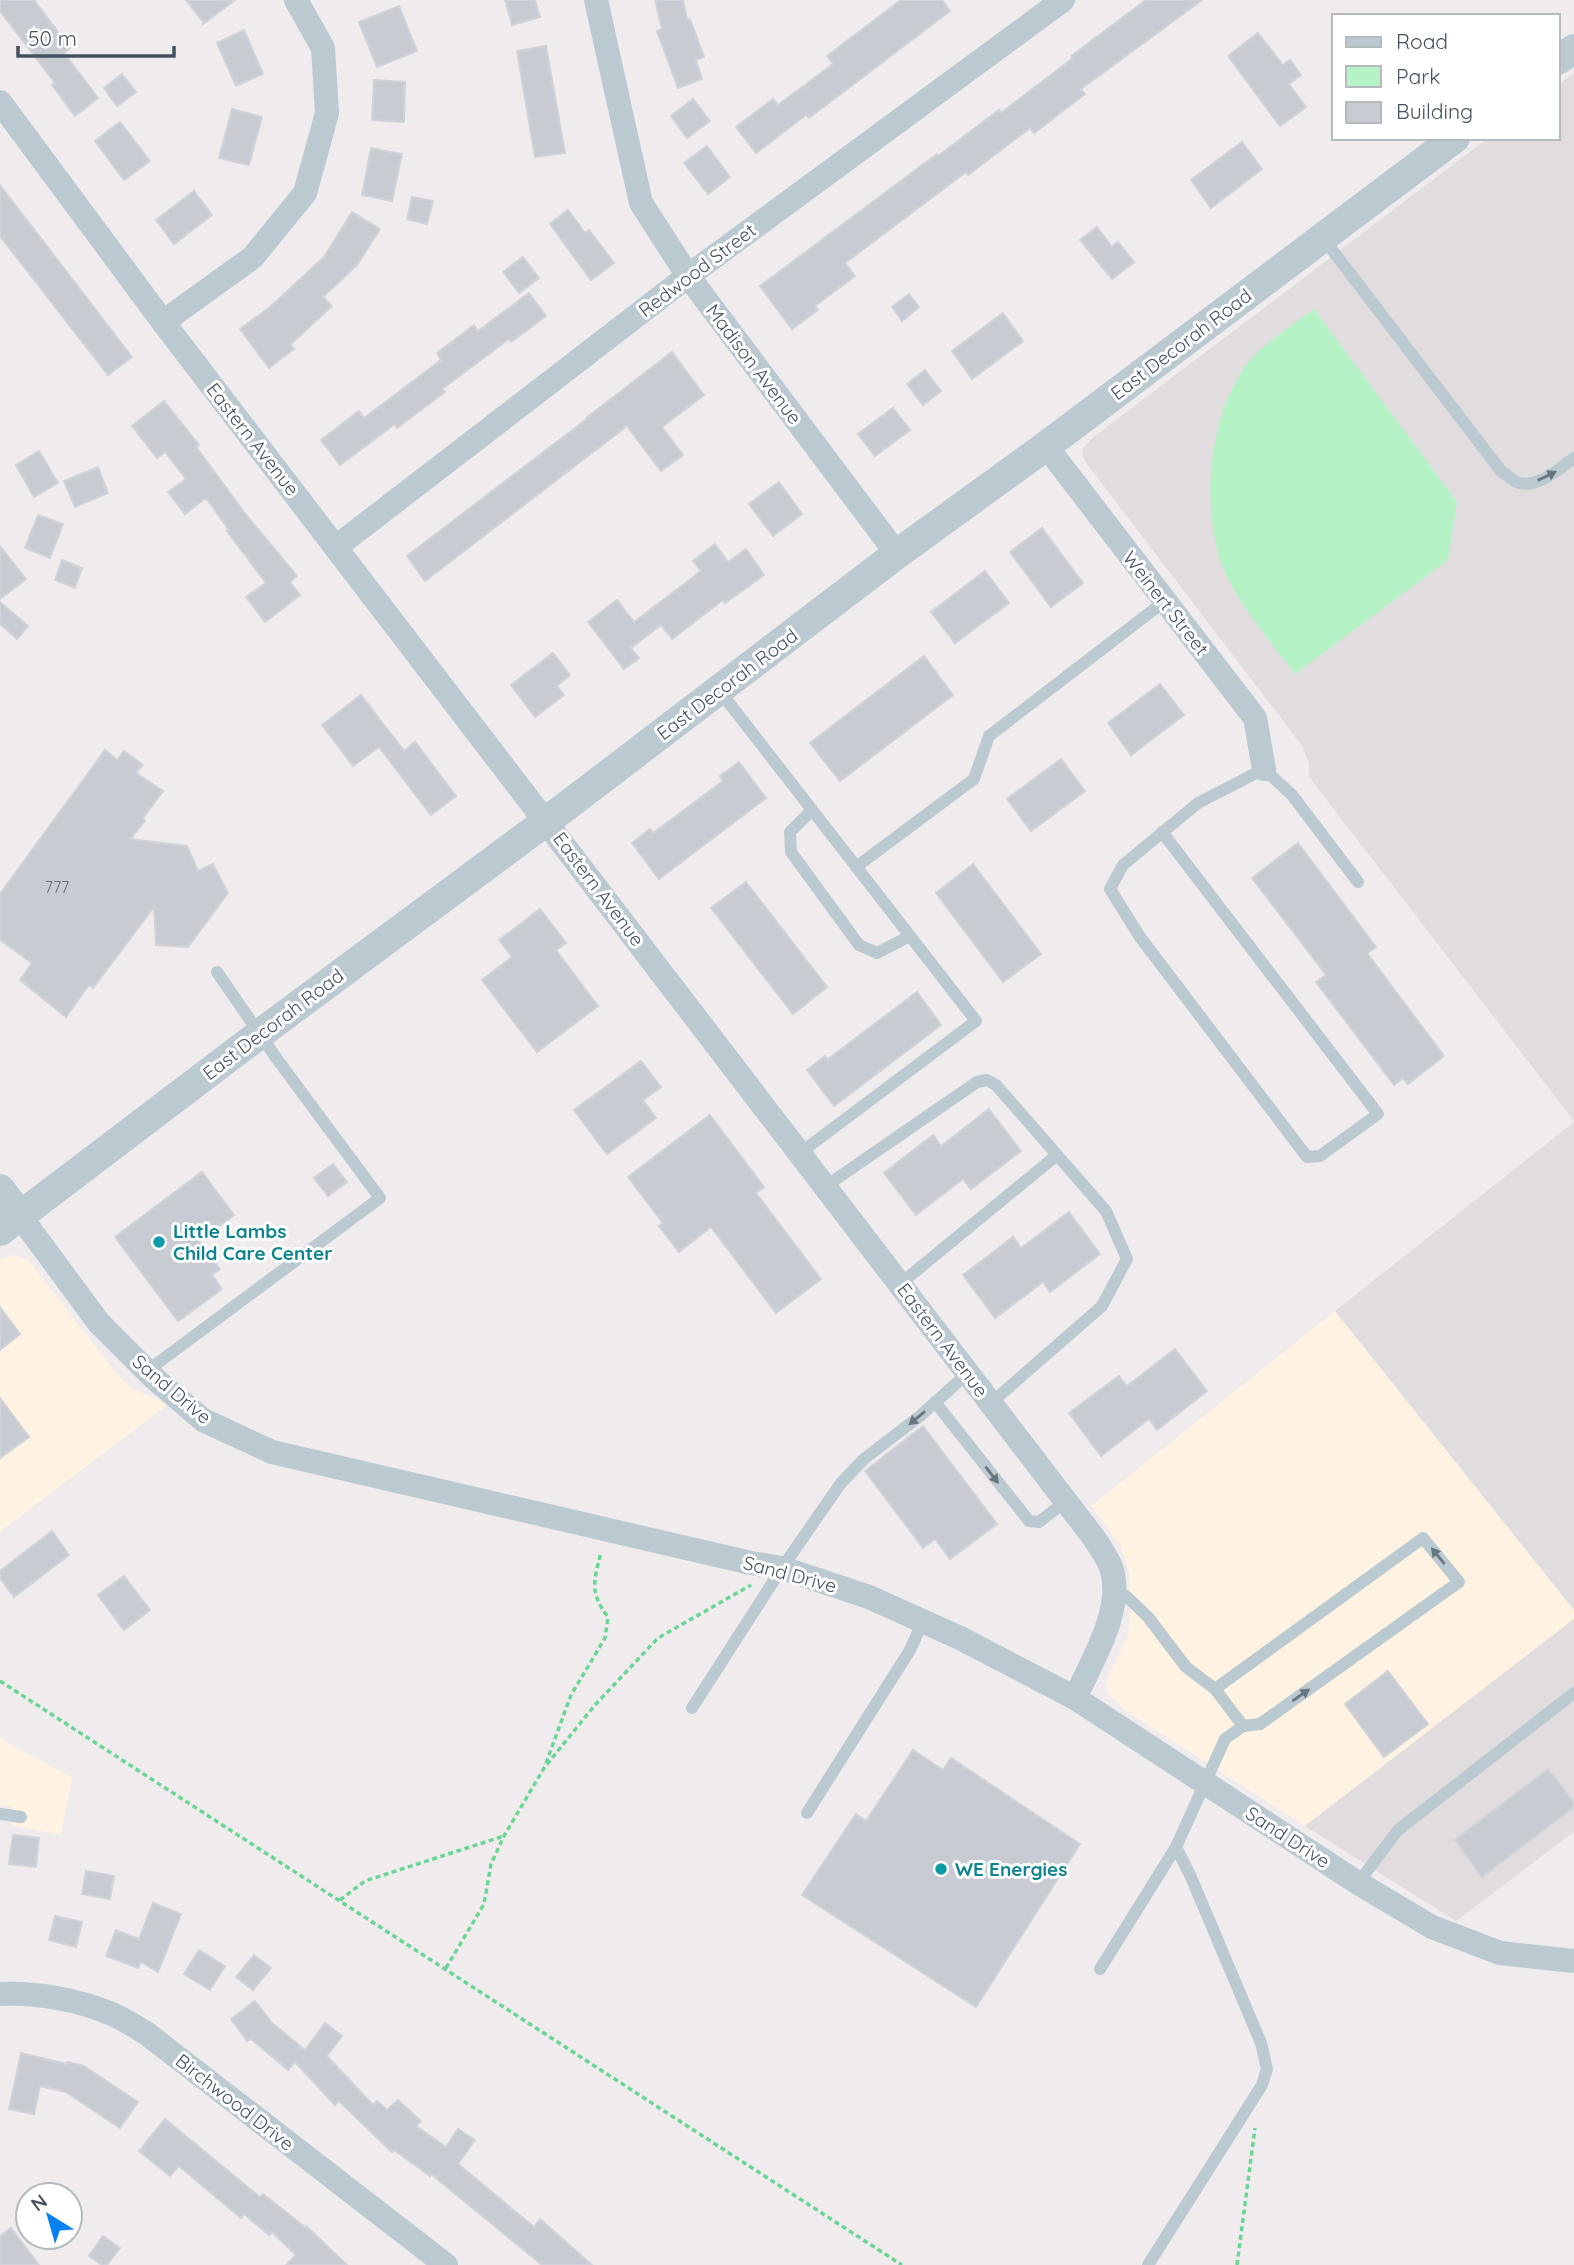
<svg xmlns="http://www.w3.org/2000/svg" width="1574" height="2265" viewBox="0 0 1574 2265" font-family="Quicksand,sans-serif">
  <rect width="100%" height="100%" fill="#f0eced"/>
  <g fill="#fef3e2">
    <path d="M15,1255l14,6 87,112 18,17 23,9 10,6 -167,127v-273z"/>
    <path d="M1335,1311l239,299v9l-269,207 -180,-116 -18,-18 -1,-10 22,-47 3,-27 -2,-36 -10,-29 -28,-37z"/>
    <path d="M0,1737l16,11 56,29 -11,58 -50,-10 2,-18 -13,-2z"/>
  </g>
  <g fill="#e1dddf">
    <path d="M1574,73v1048l-265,-344v-13l-6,-17 -216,-283 -4,-7 -1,-7 9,-11 397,-301h70v-53z"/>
    <path d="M1574,1122v488l-239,-299z"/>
    <path d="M1574,1619v213l-118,89 -151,-95z"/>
  </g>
  <path fill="#b5f3c7" d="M1314,309l143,193 -9,58 -153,114c-23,-31 -51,-62 -68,-97 -28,-60 -20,-162 21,-214 18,-22 44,-37 66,-54z"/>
  <g fill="#c8ccd2" stroke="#d0d3d9" stroke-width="2">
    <path d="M0,0h34l36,48 -6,5 34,45 -23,18 -23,-31 3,-2 -55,-72z"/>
    <path d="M186,0h49l-32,24v-2z"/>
    <path d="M505,0h30l5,17 -28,8z"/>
    <path d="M655,0h28l4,20 3,-1 14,38 -8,3 6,19 -24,9 -21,-57 5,-2z"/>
    <path d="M901,0h41l8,11 -141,107 -3,-3 -50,38 -20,-26 37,-28 5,6 55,-41 -6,-8z"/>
    <path d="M1146,0h56l-121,89 4,5 -51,39 -4,-5 -62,47 -2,-3 -121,91 10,13 -40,30 3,4 -26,19 -32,-43 177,-132 1,2 61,-46 2,3 72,-55 -2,-2z"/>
    <path d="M399,6l18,45 -40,16 -18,-45z"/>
    <path d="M244,30l19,44 -27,12 -19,-43z"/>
    <path d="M1258,33l25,32 7,-5 11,15 -12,9 17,23 -26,19 -52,-70z"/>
    <path d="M546,46l19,107 -30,4 -18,-106z"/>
    <path d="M122,74l14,18 -19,14 -13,-18z"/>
    <path d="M374,80l31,2 -1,40 -32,-2z"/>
    <path d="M693,99l17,22 -23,17 -16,-22z"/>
    <path d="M232,109l30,8 -13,48 -30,-7z"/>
    <path d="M120,122l30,39 -26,19 -29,-39z"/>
    <path d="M1242,142l20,27 -51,39 -20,-28z"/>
    <path d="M707,146l23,31 -22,17 -24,-31z"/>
    <path d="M371,148l31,6 -10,47 -30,-6z"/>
    <path d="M0,185l132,172 -24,18 -108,-139z"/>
    <path d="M194,191l18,24 -38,29 -18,-24z"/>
    <path d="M412,197l21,4 -6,23 -20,-5z"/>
    <path d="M568,210l17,23 4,-3 25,33 -23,17 -41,-56z"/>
    <path d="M352,212l28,17 -23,36 -34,32 9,9 -42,39 4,4 -25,19 -29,-39 30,-22 54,-50z"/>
    <path d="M1097,227l15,20 6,-5 16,20 -22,17 -32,-39z"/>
    <path d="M523,257l16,21 -20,15 -16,-21z"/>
    <path d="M529,293l17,23 -35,26 -2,-3 -67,50 3,3 -48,36 -2,-4 -55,41 -19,-25 38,-29 5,7 77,-58 -4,-7 37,-28 4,6z"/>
    <path d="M909,294l10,13 -17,14 -10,-14z"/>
    <path d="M1003,313l20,28 -51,38 -20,-28z"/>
    <path d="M672,352l32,43 -42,32 21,28 -22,16 -34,-45 -202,155 -18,-25 180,-137 -1,-1z"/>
    <path d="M925,370l16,21 -18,14 -16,-21z"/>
    <path d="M164,401l35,44 -3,2 51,69 50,60 -7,6 10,13 -35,27 -19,-25 20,-14 -39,-52 2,-1 -23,-32 -21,16 -17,-22 18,-13 -21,-27 -8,6 -25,-32z"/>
    <path d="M893,408l17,22 -35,26 -17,-22z"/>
    <path d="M39,451l19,32 -24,14 -18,-32z"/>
    <path d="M98,467l10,26 -33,14 -11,-26z"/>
    <path d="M779,482l23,32 -29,22 -24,-32z"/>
    <path d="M38,515l25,9 -13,34 -25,-10z"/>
    <path d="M1042,528l41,55 -32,24 -41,-55z"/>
    <path d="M715,544l13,18 18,-13 18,26 -39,28 -2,-3 -51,39 -11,-14 -30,23 8,10 -15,11 -36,-47 29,-22 17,22 67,-51 -8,-10z"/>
    <path d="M0,546l26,33 -26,20z"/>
    <path d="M62,560l20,8 -7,20 -20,-8z"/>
    <path d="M985,571l24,32 -54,40 -24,-31z"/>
    <path d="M0,602l28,24 -11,13 -17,-15z"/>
    <path d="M553,653l17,22 -13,11 7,9 -29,22 -24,-32z"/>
    <path d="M924,656l29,39 -113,86 -30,-38z"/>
    <path d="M1160,684l24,31 -53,40 -23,-32z"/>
    <path d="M361,695l43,56 11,-9 41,54 -25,19 -52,-68 -26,19 -31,-41z"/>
    <path d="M105,750l12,10 7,-9 19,14 -7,8 27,18 -20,27 2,3 -15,18 57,7 11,25 15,-7 15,29 -40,54 -32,-2 -2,-38 -61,81 -4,-3 -23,32 -46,-37 12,-17 -32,-23v-46z"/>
    <path d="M1061,759l24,32 -54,40 -24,-32z"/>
    <path d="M739,762l27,36 -107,81 -27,-36 18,-14 3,4 70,-52 -3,-5z"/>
    <path d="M1298,843l78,104 -9,6 77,103 -36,28 -5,-6 -9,7 -78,-103 10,-7 -74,-97z"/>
    <path d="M973,864l68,90 -38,28 -67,-89z"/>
    <path d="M746,882l81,105 -34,27 -82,-106z"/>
    <path d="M540,909l26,34 -10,7 42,56 -61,46 -55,-72 30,-23 -13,-17z"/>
    <path d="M917,992l24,33 -107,81 -27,-36 18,-14 3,3z"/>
    <path d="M641,1061l20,26 -18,13 13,18 -49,36 -33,-44z"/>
    <path d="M989,1109l32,42 -50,38 -8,-10 -47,36 -32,-42 49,-38 8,11z"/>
    <path d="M710,1115l54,72 -8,6 65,86 -45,34 -65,-86 -32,25 -20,-26 4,-3 -35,-46z"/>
    <path d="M333,1164l14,18 -19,14 -14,-18z"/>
    <path d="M202,1172l32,43 -35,26 21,28 -8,6 10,14 -44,32 -63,-84z"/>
    <path d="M1069,1212l31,42 -50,38 -7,-10 -48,36 -32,-43 50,-38 8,11z"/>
    <path d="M0,1307l20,27 -20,16z"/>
    <path d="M1175,1349l32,42 -50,39 -8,-11 -48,37 -32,-43 50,-37 8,10z"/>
    <path d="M0,1398l29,39 -29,21z"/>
    <path d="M923,1426l74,98 -47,35 -15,-20 -12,9 -58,-77z"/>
    <path d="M52,1531l17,24 -55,42 -14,-19v-7z"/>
    <path d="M124,1576l26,34 -26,20 -26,-35z"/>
    <path d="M1388,1671l40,53 -44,33 -39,-53z"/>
    <path d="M913,1750l30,20 8,-12 129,86 -104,163 -174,-112 54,-81 10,7z"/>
    <path d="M1548,1769l26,33v5l-92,70 -27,-37z"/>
    <path d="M13,1835l26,3 -3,29 -27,-3z"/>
    <path d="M86,1871l28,5 -4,23 -28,-5z"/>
    <path d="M153,1903l28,11 -23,58 -17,-10 -3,6 -32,-12 10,-26 23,9z"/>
    <path d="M55,1916l27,6 -6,25 -27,-7z"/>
    <path d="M199,1950l26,16 -15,24 -26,-16z"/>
    <path d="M254,1955l17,13 -18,22 -17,-13z"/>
    <path d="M255,2001l17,22 33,27 20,-27 17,13 -15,20 46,49 4,-4 10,9 11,-10 23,21 -5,5 30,21 12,-18 17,11 -17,24 76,63 6,-8 52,46h-50l-111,-91 -1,2 -36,-26 -2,2 -53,-51 -4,4 -40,-43 -7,8 -37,-31 -4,2 -16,-22z"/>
    <path d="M21,2053l45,11 1,-2 17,4 54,36 -18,26 -54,-36 -26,-6 -6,28 -25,-5z"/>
    <path d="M165,2119l95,78 3,-3 42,33 1,-1 41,39h-61l10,-10 -24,-23 -3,3 -25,-21 -3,4 -62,-52 -9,10 -31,-25z"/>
    <path d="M11,2228l28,37h-39v-29z"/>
    <path d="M103,2236l17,12 -13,17h-5l-13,-9z"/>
  </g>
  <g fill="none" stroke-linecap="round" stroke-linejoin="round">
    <g stroke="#69d596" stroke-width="3.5" stroke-dasharray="5 3.5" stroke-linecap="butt">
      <path d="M0,1681l902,584"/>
      <path d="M546,1763l25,-68 34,-57 3,-21c-19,-25 -14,-36 -7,-65"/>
      <path d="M340,1900l25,-19 139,-45"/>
      <path d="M446,1968l38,-64 7,-40 13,-28 40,-68 51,-63 63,-67 93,-53"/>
      <path d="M1237,2265l18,-137"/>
    </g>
    <g stroke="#bbc9d1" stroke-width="12">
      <path d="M1323,238l178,233c5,3 10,8 15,11 20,8 43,-13 58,-24"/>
      <path d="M719,690l257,331 -176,132"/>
      <path d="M812,810l-22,22 1,20 68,93 18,8 33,-17"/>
      <path d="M1162,832l216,282 -58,42 -13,1 -167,-220 -30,-48 13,-24 75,-62 66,-34 28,26 66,87"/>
      <path d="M856,867l118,-88 15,-43 176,-135"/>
      <path d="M826,1186l151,-104 10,-2 9,5 110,126 21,48 -25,47 -111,97"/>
      <path d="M900,1284l157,-129"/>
      <path d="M147,1371l233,-173 -103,-139 -60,-87"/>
      <path d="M935,1402l94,119 10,1 27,-21"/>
      <path d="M1115,1590l11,6 22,21 38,50 29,22 28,37"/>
      <path d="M692,1708l90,-140 59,-85 23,-24 56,-43 48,-43"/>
      <path d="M807,1813l103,-163 13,-29"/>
      <path d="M0,1814l21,3"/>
      <path d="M1358,1883l40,-53 176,-137"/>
      <path d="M1100,1969l76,-122 49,-108 18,-13 17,-2 199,-142 -36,-44 -208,151"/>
      <path d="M1148,2265l114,-180 5,-16 -6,-26 -70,-166 -15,-30"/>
    </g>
    <g stroke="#bbc9d1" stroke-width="24">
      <path d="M596,0l45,203 47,73 209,278"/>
      <path d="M0,102l163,220 931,1216c6,9 13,19 17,29 14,41 -19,94 -36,131"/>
      <path d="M163,322l90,-65 52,-64 22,-80 -4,-65 -27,-48"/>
      <path d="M1046,446l209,272 9,51"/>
      <path d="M336,547l352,-271 375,-276"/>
      <path d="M20,1216l79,107 55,55 49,42 69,32 479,111 31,5 87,29 91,41 115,60 283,185 74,44 68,26 74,8"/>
      <path d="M0,1994c36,-2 79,6 112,20 12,5 23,13 34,19l300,232"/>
    </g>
    <g stroke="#bbc9d1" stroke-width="30">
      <path d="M1558,60l16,-11"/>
      <path d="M0,1189l20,27"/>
      <path d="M0,1231l261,-198 303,-225 333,-254 149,-108 409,-308"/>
    </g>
  </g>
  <defs><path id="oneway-solid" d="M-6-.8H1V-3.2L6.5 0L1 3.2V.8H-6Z" transform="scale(1.75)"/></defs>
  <g fill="#67767f">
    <use href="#oneway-solid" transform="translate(1547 476) rotate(-26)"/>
    <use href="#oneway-solid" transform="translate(917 1418) rotate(140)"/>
    <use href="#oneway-solid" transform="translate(992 1475) rotate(52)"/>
    <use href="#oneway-solid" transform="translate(1438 1556) rotate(-129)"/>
    <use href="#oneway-solid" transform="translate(1301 1695) rotate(-35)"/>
  </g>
  <g fill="#0f9aa8" stroke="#fff" stroke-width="2.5">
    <circle cx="159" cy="1242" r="7"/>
    <circle cx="941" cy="1869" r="7"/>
  </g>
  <g text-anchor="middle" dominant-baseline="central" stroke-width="6" stroke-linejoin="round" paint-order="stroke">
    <g font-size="16" fill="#64707a">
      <text x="57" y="887">777</text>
    </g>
    <g font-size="19" fill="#43525c" stroke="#fff">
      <text transform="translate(697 270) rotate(-37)">Redwood Street</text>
      <text transform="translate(1181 344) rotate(-37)">East Decorah Road</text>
      <text transform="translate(754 364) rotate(53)">Madison Avenue</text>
      <text transform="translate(253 439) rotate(52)">Eastern Avenue</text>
      <text transform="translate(1166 603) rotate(52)">Weinert Street</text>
      <text transform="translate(727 684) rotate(-37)">East Decorah Road</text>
      <text transform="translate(599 889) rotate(53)">Eastern Avenue</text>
      <text transform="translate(273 1024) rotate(-37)">East Decorah Road</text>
      <text transform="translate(943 1340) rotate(53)">Eastern Avenue</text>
      <text transform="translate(172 1389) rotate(40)">Sand Drive</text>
      <text transform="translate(790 1574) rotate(15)">Sand Drive</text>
      <text transform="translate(1288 1837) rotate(33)">Sand Drive</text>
      <text transform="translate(235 2102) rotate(38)">Birchwood Drive</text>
    </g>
    <g font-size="19" font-weight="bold" fill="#0d838f" stroke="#fff" text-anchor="start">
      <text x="173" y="1231">Little Lambs<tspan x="173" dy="22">Child Care Center</tspan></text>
      <text x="955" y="1869">WE Energies</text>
    </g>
  </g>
  <rect x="1332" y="14" width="228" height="126" fill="#ffffff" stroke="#b4babe" stroke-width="2"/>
  <rect x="1346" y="37" width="35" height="10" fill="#bbc9d1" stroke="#b4babe" stroke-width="2"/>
  <text x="1396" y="49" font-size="21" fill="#43525c">Road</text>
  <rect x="1346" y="66" width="35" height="21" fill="#b5f3c7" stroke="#b4babe" stroke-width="2"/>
  <text x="1396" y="84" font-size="21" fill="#43525c">Park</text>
  <rect x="1346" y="102" width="35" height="21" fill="#c8ccd2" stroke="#b4babe" stroke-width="2"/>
  <text x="1396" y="119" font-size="21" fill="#43525c">Building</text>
  <g transform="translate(49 2216) rotate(323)"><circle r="33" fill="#ffffff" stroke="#b4babe" stroke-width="2"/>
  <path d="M0-5L12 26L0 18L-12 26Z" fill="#0581f1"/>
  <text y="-10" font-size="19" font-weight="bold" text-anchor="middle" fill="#43525c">N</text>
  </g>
  <path d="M18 46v10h156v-10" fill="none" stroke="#43525c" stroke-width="3.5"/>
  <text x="28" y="46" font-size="21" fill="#43525c" stroke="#ffffff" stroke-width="5" paint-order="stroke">50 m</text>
</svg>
